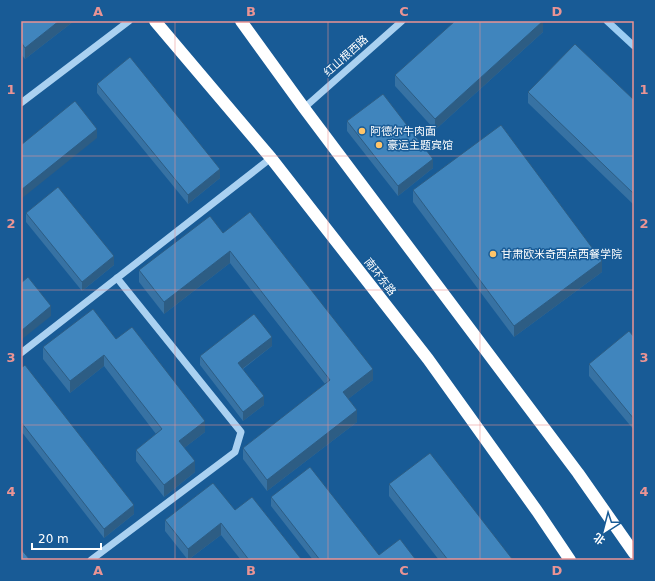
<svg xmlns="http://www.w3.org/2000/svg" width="655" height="581" viewBox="0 0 655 581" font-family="'DejaVu Sans','Noto Sans SC',sans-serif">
  <rect width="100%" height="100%" fill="#185b96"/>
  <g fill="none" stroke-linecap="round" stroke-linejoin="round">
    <path stroke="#9ccdf3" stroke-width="7" d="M607,21l27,25"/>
    <g stroke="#aad1f1" stroke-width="7">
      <path d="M21,103l108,-82"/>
      <path d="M304,108l98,-87"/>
      <path d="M21,353l250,-195"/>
      <path d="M91,560l144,-108 6,-20 -124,-154"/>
    </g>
    <g stroke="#fff" stroke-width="12">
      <path d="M155,21l116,137 157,201 109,152 33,49"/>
      <path d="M241,21l63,87 274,365 56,80"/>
    </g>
  </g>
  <g fill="#3772a3">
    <path d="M21,21h53l-49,38 -4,-5z"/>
    <path d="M543,21v11l-108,98 -40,-44v-11z"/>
    <path d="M97,84l123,94 -32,26 -91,-111z"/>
    <path d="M528,92l106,8v105l-106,-102z"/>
    <path d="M347,121l86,47 -35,28 -51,-65z"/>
    <path d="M413,190l189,82 -88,65 -101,-135z"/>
    <path d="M26,213l88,52 -32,26 -56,-69z"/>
    <path d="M223,233l150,147 -25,19 9,23 -90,69 -24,-32v-11l82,-64 -95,-121 -66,51 -25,-32v-12z"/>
    <path d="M634,337v93l-45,-54v-12z"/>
    <path d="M116,339l89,93 -21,16 11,24 -31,25 -28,-36v-11l20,-16 -52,-68 -34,27 -27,-34v-12z"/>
    <path d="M272,346l-29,23 21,36 -21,16 -43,-56v-9z"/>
    <path d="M21,368l113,146 -30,24 -83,-107z"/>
    <path d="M389,484l124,76h-74l-50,-64z"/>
    <path d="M271,497l108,58 37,5h-103l-42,-54z"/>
    <path d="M235,510l67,50h-61l-20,-25 -33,25 -23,-29v-11z"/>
  </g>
  <g fill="#2d5d84">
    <path d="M59,21h15l-49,38v-11z"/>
    <path d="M543,21v11l-108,98v-11z"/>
    <path d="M97,129v9l-76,61v-9z"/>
    <path d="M433,159v9l-35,28v-10z"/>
    <path d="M220,169v9l-32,26v-9z"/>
    <path d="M230,251v12l-66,51v-12z"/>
    <path d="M114,256v9l-32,26v-9z"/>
    <path d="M602,261v11l-88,65v-11z"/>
    <path d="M51,306v10l-30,24v-9z"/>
    <path d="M272,337v9l-34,26v-9z"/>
    <path d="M104,355v11l-34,27v-12z"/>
    <path d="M373,369v11l-30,23v-11z"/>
    <path d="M264,396v9l-21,16v-9z"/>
    <path d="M357,410v12l-90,69v-11z"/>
    <path d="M205,421v11l-26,20v-11z"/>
    <path d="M195,461v11l-31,25v-12z"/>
    <path d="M134,505v9l-30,24v-9z"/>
    <path d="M221,523v12l-33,25v-11z"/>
  </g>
  <g fill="#4085bd" stroke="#2d5d84">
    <path d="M21,21h38l-34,27 -4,-6z"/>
    <path d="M455,21h88l-108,98 -40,-44z"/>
    <path d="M575,44l59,56v94l-106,-102z"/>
    <path d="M130,57l90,112 -32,26 -91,-111z"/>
    <path d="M383,94l50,65 -35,27 -51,-65z"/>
    <path d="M75,101l22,28 -76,61v-45z"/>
    <path d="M501,125l101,136 -88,65 -101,-136z"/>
    <path d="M58,187l56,69 -32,26 -56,-69z"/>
    <path d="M250,212l123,157 -30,23 14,18 -90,70 -24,-32 87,-68 -100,-129 -66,51 -25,-32 71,-54 13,17z"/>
    <path d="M28,277l23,29 -30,25v-48z"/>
    <path d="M93,309l23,30 16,-12 73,94 -26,20 16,20 -31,24 -28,-35 26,-21 -58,-74 -34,26 -27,-34z"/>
    <path d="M254,314l18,23 -34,26 26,33 -21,16 -43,-56z"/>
    <path d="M629,331l5,6v82l-45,-55z"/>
    <path d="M25,365l109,140 -30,24 -83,-107v-54z"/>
    <path d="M430,453l83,107h-65l-59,-76z"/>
    <path d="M310,467l69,88 21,-16 16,21h-96l-49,-63z"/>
    <path d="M213,483l22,27 17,-13 50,63h-53l-28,-37 -33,26 -23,-29z"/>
    <path d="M21,549l9,11h-9z"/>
  </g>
  <path fill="none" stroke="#ea9494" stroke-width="1" stroke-opacity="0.55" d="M175,21v539M328,21v539M480,21v539M21,156h613M21,290h613M21,425h613"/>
  <g fill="#ffc569" stroke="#185b96" stroke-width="1.5">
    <circle cx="362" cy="131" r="4"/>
    <circle cx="379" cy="145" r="4"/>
    <circle cx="493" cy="254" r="4"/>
  </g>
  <g text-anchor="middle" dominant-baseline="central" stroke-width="3" stroke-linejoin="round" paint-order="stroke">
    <g font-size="11" fill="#fff" stroke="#185b96">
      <text transform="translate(346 56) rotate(-42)">红山根西路</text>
      <text transform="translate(380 277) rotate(52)">南环东路</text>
    </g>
    <g font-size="11" fill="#fff" stroke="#185b96" text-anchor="start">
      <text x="370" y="131">阿德尔牛肉面</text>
      <text x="387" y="145">豪运主题宾馆</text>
      <text x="501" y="254">甘肃欧米奇西点西餐学院</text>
    </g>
  </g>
  <rect width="655" height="581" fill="none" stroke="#185b96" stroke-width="44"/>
  <g transform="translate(605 531) rotate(216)" stroke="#185b96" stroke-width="3" paint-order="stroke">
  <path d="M0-3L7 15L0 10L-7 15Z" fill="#ffffff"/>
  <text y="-6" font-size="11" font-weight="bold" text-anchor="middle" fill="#ffffff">北</text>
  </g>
  <path d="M32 543v6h69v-6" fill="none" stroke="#ffffff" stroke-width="2"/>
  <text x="38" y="543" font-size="12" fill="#ffffff" stroke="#185b96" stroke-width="3" paint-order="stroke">20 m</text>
  <rect x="22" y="22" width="611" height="537" fill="none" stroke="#ea9494" stroke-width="1.5"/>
  <g font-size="13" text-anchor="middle" font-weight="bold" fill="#ea9494">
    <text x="98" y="16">A</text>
    <text x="251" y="16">B</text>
    <text x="404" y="16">C</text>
    <text x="557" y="16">D</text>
    <text x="11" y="94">1</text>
    <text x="644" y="94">1</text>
    <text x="11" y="228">2</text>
    <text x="644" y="228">2</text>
    <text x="11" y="362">3</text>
    <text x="644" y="362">3</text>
    <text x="11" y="496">4</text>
    <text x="644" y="496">4</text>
    <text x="98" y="575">A</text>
    <text x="251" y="575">B</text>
    <text x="404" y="575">C</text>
    <text x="557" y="575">D</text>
  </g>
</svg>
